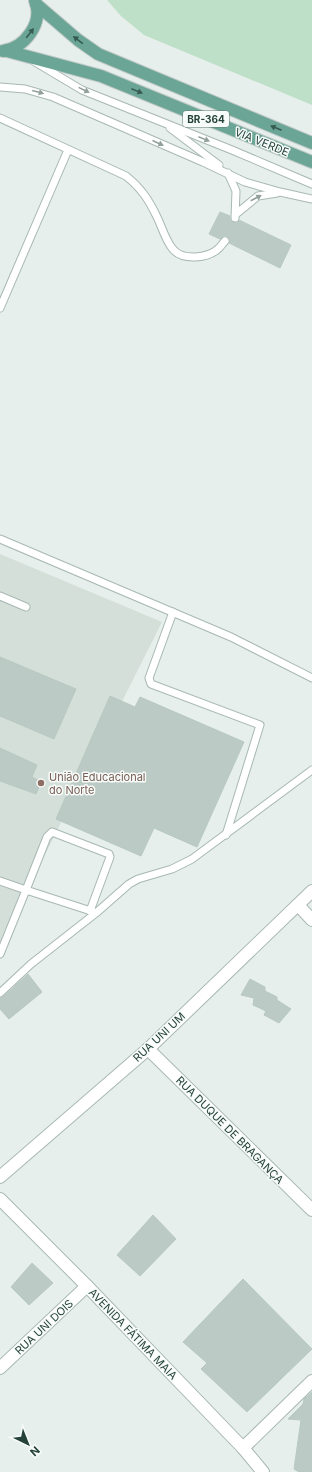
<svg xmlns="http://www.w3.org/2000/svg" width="312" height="1472" viewBox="0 0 312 1472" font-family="Inter,sans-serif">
  <rect width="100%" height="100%" fill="#e6efeb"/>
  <path fill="#d4dfda" d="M0,554l162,68 -162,322z"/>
  <path fill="#bfe0c8" d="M107,0h205v105l-168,-70 -23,-19z"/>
  <g fill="#bbcac4" stroke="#b8c9c2">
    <path d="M220,212l10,4v4l3,2 4,1 2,-3 52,25 -11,23 -51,-25 1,-4 -3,-3h-4l-3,3 -11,-5z"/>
    <path d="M0,657l76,32 -22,50 -54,-23z"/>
    <path d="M110,696l25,11 5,-10 104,45 -47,105 -43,-19 -13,28 -85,-37z"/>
    <path d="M0,748l37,17 -5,12 9,5 -5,12 -36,-13z"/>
    <path d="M28,974l14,18 -33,27 -9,-10v-11l3,-1z"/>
    <path d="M250,979l15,8v4l12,6v3l14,9 -12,14 -15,-8 2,-4 -13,-6 1,-7 -13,-3z"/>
    <path d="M153,1215l23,24 -36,37 -23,-21z"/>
    <path d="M32,1263l21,20 -24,22 -18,-18z"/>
    <path d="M243,1279l69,70 -65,63 -46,-43 6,-6 -24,-21z"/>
    <path d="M312,1392v80h-13l-5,-3 7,-49 -13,-1 15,-15 1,-5z"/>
  </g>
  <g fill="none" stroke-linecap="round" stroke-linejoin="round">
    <defs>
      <g id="lane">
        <path d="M35,62l47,28 150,60 80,34"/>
        <path d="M0,87l25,2 28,8 150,65 42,20 35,10 32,7"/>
        <path d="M0,118l126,58c15,12 23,24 31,41 5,10 8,22 15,31 9,13 36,11 47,0 2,-2 4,-5 6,-7"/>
        <path d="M170,128l49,37"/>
        <path d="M228,173l8,18 -1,27"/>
        <path d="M236,214l22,-18 19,-3"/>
        <path d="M0,308l68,-158"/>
        <path d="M0,539l231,98 81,41"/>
        <path d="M0,596l26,11"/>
        <path d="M173,612l-24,66 2,6 109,41 -34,110"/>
        <path d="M0,881l26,9 21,-53 5,-5 57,22 1,3 -20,54"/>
        <path d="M0,954l26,-64 68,22"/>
        <path d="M0,993l31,-29 65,-51 33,-29 9,-5 34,-10 20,-10 120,-89"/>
      </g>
      <g id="street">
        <path d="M298,905l14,15"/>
        <path d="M148,1049l164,161"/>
        <path d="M0,1177l148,-128 164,-158"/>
        <path d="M0,1199l87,87 156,162 20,24"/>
        <path d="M0,1368l87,-82"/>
        <path d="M243,1448l69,-67"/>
      </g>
      <g id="primary">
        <path d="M36,4l42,36 20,14 214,89"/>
        <path d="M3,51c22,-3 41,-29 32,-50"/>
        <path d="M7,51l94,25 211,86"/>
      </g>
    </defs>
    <use href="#lane" stroke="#a8b8b2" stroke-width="9"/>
    <use href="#street" stroke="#a8b8b2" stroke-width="14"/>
    <use href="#primary" stroke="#c2cac8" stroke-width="14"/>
    <use href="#lane" stroke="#fff" stroke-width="7"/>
    <use href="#street" stroke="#fff" stroke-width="12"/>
    <use href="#primary" stroke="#6aa596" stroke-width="12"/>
  </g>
  <defs><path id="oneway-solid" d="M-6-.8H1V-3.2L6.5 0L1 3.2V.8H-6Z"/></defs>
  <g fill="#365b51">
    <use href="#oneway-solid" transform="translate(30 33) rotate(-52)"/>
    <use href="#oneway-solid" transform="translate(78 40) rotate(-143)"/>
    <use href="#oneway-solid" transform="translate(137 91) rotate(22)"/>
    <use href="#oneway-solid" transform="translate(276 128) rotate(-157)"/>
  </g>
  <g fill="#92a09c">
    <use href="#oneway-solid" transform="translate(84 90) rotate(26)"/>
    <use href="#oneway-solid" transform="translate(38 92) rotate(15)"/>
    <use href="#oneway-solid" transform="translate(204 139) rotate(22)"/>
    <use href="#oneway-solid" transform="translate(158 143) rotate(24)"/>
    <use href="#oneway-solid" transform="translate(256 198) rotate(-27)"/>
  </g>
  <circle fill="#8d6e63" stroke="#f7fbf9" stroke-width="1.5" cx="41" cy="783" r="4"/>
  <g text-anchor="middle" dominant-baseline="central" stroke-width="3" stroke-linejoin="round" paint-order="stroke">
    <rect fill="#f7fbf9" stroke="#637a73" stroke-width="1" x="183" y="111" width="46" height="16" rx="3"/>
    <g font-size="10" font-weight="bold" fill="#24423a">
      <text x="206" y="119">BR-364</text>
    </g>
    <g font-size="11" fill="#24423a" stroke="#f7fbf9">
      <text transform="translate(262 142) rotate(22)">VIA VERDE</text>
      <text transform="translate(159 1037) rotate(-43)">RUA UNI UM</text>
      <text transform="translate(230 1130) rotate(45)">RUA DUQUE DE BRAGANÇA</text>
      <text transform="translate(44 1327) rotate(-43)">RUA UNI DOIS</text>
      <text transform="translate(133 1334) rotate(46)">AVENIDA FÁTIMA MAIA</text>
    </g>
    <g font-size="11" fill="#785e54" stroke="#f7fbf9" text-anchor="start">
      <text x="49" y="777">União Educacional<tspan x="49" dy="13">do Norte</tspan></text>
    </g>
  </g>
  <g transform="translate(28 1444) rotate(137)" stroke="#f7fbf9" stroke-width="3" paint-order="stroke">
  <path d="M0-3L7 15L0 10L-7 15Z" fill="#24423a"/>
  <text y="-6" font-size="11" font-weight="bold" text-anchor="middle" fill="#24423a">N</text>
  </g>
</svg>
